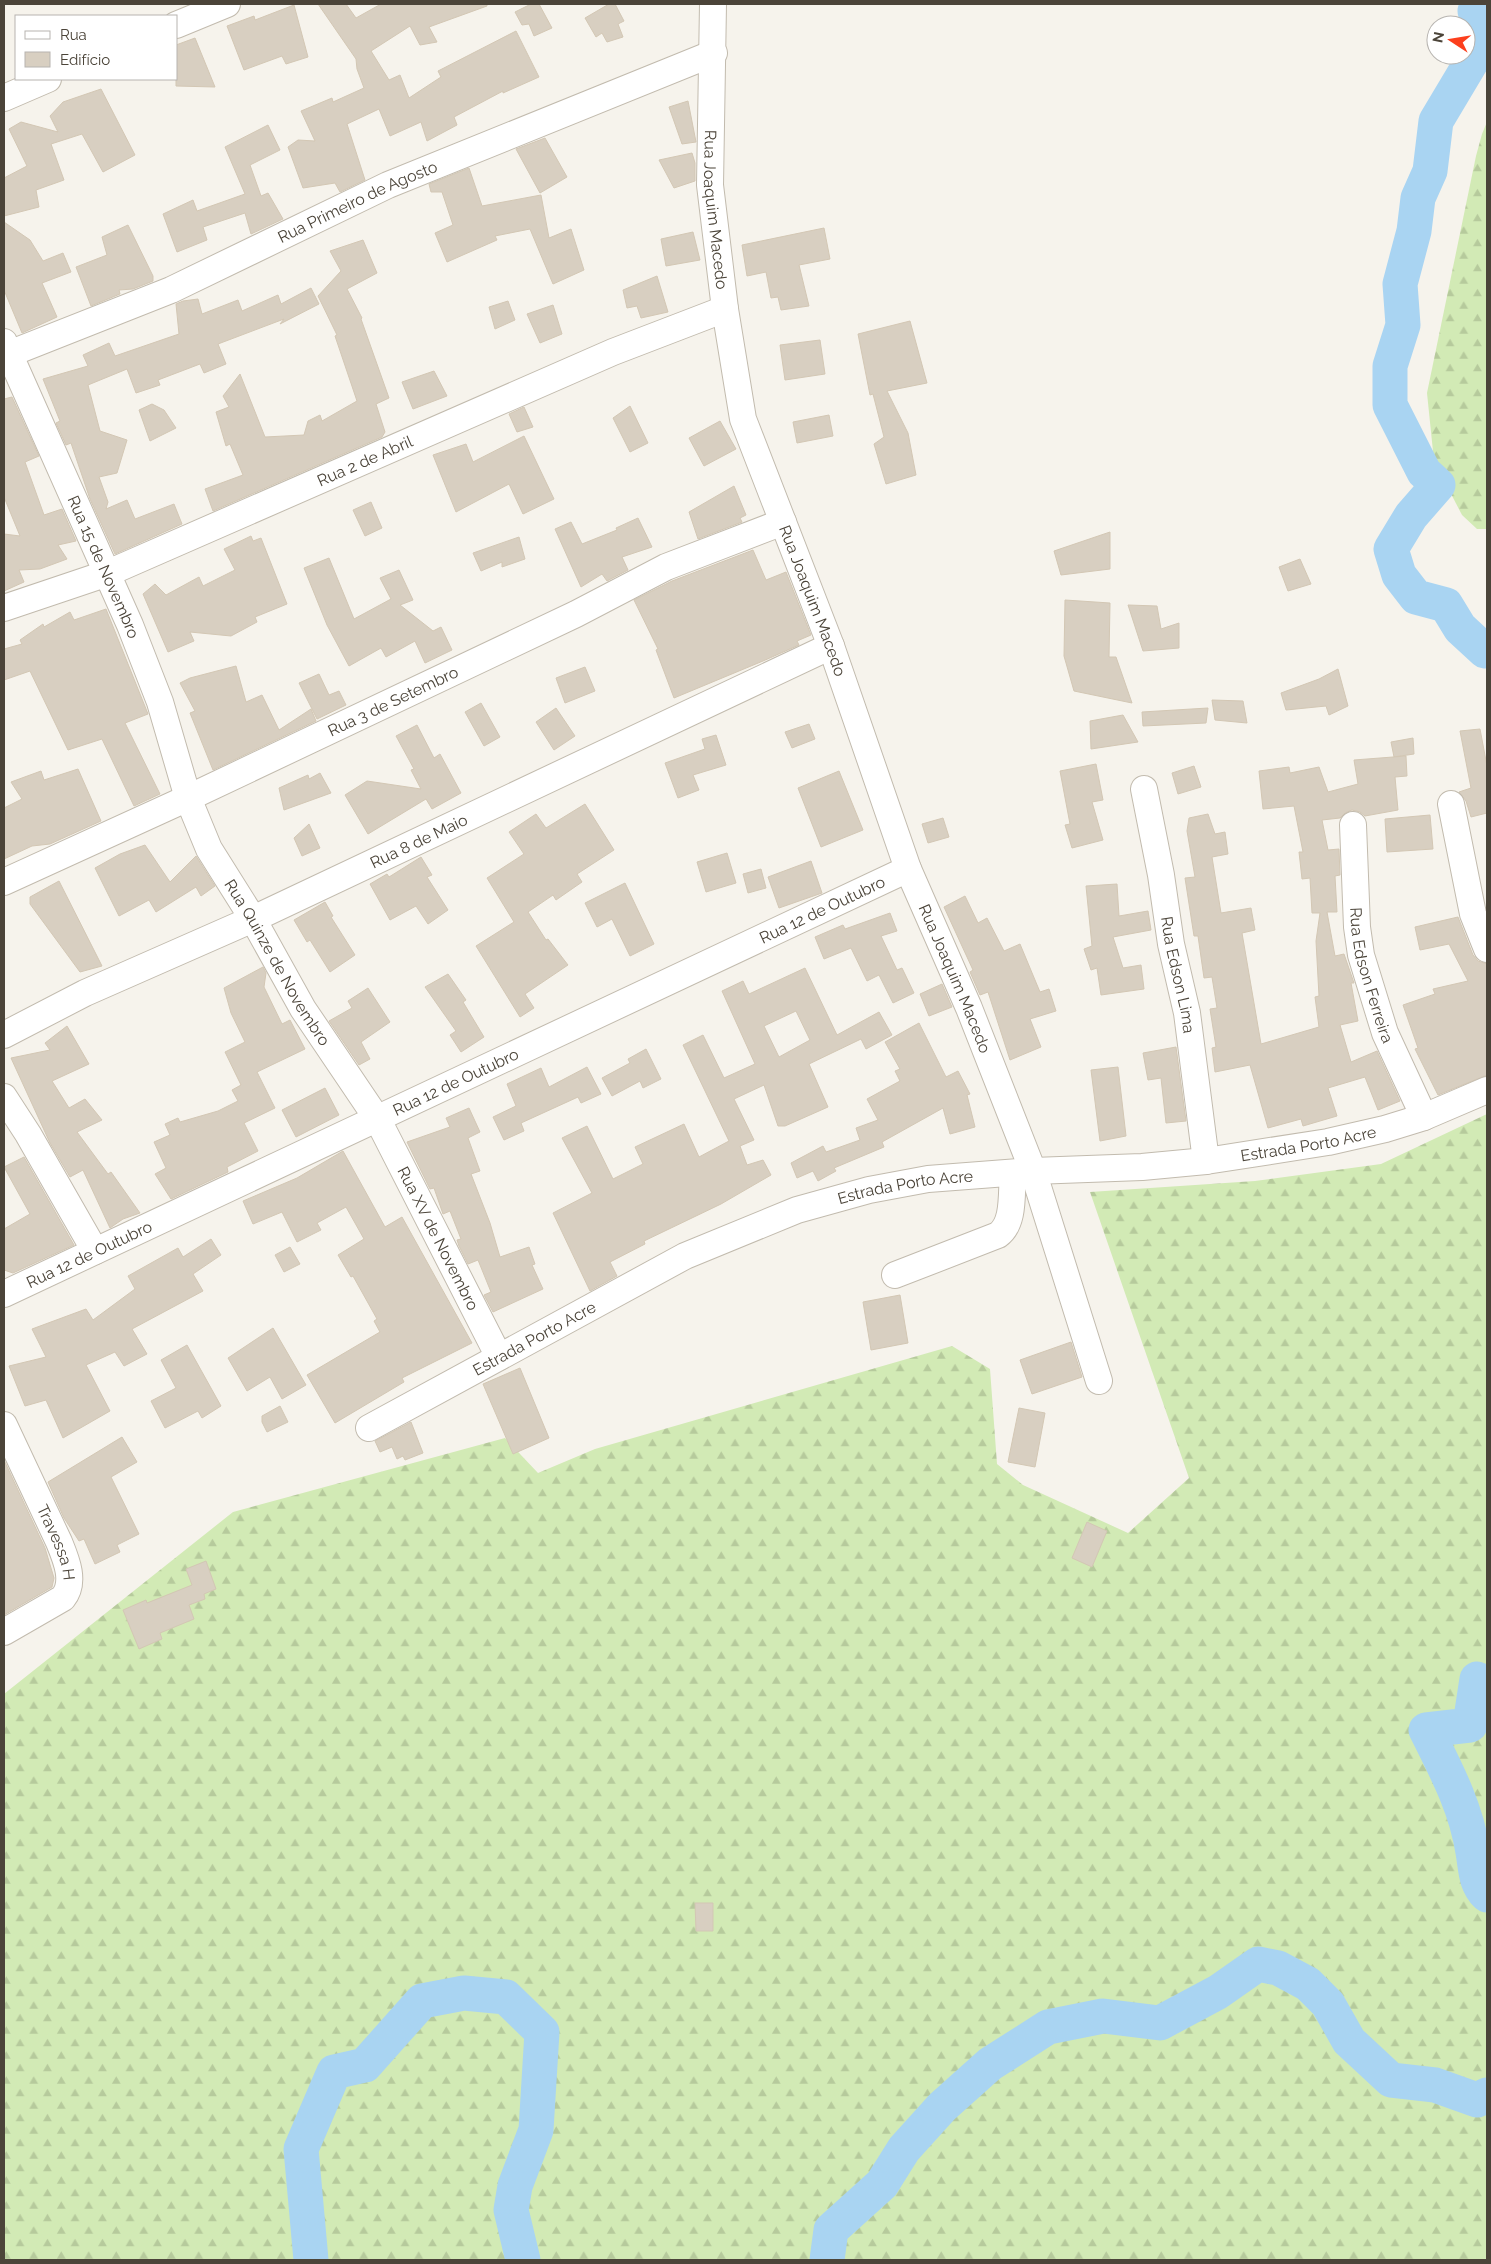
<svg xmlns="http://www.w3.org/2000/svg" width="1491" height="2264" viewBox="0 0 1491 2264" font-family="Raleway,sans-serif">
  <defs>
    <pattern id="forest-firs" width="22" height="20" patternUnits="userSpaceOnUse" patternTransform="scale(1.25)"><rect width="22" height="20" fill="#d2eab5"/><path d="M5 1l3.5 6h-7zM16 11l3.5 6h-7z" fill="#b6ca9c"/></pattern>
  </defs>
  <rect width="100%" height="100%" fill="#f6f3ec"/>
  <g fill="url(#forest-firs)">
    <path d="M1487,122v407h-10l-15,-14 -28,-54 -7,-68 49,-237 6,-22z"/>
    <path d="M1487,1114v1146h-1483v-566l229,-182 272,-74 33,35 57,-24 357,-103 38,23 7,95 26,21 105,48 61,-55 -99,-286 165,-11 126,-17z"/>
  </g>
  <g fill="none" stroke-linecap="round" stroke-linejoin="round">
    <g stroke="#a9d4f2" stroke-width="35">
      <path d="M1487,11h-12l10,28 -49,82 -6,50 -12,27 -4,33 -14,53 3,41 -13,41v39l34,67 14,13 -27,31 -20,33 8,26 17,22 30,8 14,23 25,23 2,-1"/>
      <path d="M1487,1687l-10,-8 -7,46 -44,5c20,40 40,77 47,122 3,17 2,31 14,43"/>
      <path d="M311,2260l-10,-111 33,-77 31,-7 57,-64 42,-8 42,4 36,35 -6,98 -21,56 -4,24 12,50"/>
      <path d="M827,2260l4,-30 51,-46 22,-35 38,-42 48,-43 58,-37 55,-11 57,7 58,-31 40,-28 20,4 30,16 20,20 21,37 42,39 44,5 42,15 10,-5"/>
    </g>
  </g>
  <g fill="#d8cfc1" stroke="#d3c7b4" fill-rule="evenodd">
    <path d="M318,4h28l10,14 25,-14h106v2l-58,21 8,15 -17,3 -10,-19 -39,25 18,29 11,-5 9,23 32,-21 -3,-6 78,-40 23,46 -36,16v-2l-49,26 3,8 -30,16 -6,-19 -31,14 -11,-27 -32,15 18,56 -25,12 -5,-9 -32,5 -15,-41 10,-7 17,1 -14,-30 31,-13 1,4 31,-14 -7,-19 -1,-10z"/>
    <path d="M531,4h8l13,24 -18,8 -5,-12 -7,1 -7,-13z"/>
    <path d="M609,4h6l9,17 -6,3 5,13 -16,5 -5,-9 -6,4 -11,-19z"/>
    <path d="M294,5l14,52 -22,7 -4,-8 -38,14 -17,-44 27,-10 1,4z"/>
    <path d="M195,38l20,49 -39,-1v-41z"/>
    <path d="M101,89l34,66 -32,17 -21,-38 -31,10 13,36 -28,10 3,17 -35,9v-38l23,-12 -18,-37 12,-7 37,10 -8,-16 13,-14z"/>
    <path d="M688,101l8,41 -14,2 -13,-37z"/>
    <path d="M268,125l12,25 -30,15 11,31 7,-3 15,26 -32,15 -6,-21 -42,14 4,13 -30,12 -14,-38 30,-14 4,11 48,-17 -20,-47z"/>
    <path d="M545,138l22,39 -27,16 -24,-44z"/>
    <path d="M692,153l3,10v18l-21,7 -15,-28z"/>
    <path d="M469,168l13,38 59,-11 8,43 22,-9 13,41 -31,14 -23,-55 -35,7 2,4 -50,22 -12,-29 18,-8 -11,-33h-11l-2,-8z"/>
    <path d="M4,222l26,18 13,21 20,-8 8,19 -29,11 15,34 -35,16 -18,-43z"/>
    <path d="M128,225l25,51v5l-20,8 -14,1 1,4 -29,12 -15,-39 31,-12 -5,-18z"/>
    <path d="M824,228l6,31 -31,6 10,41 -28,4 -3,-13 -7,1 -5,-26 -19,4 -5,-31z"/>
    <path d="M693,232l7,28 -34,6 -5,-27z"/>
    <path d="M363,240l14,33 -30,16 15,29 -1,1 28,79 -13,6 9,28 -3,5 -169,74 -8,-22 38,-14 -13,-31 -4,2 -10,-34 13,-5 -6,-11 17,-22 25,63 39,-2 4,-14 12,-6 2,6 35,-20 -22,-65 2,-1 -19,-39 23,-25 -11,-20z"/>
    <path d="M657,276l11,36 -27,6 -4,-12 -10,2 -4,-18z"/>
    <path d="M311,288l8,16 -39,20 4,-5 -66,25 8,20 -22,9 -4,-9 -42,16 2,5 -24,8 -9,-24 -39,16 12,46 27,9 -10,33 -18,4 9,25 -2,7 21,-9 8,19 39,-15 8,20 -67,30 -25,-55 -19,-56 -5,2 -10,-22 4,-2 -17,-42 45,-13 -5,-11 26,-12 6,13 64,-22 -3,-30 7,-3 15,-2 4,15 36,-14 4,11 36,-16 3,9z"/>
    <path d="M508,301l7,19 -20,9 -6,-22z"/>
    <path d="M553,305l9,29 -22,9 -13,-29z"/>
    <path d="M910,321l17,62 -40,8 21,42 8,42 -30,9 -12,-40 10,-7 -11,-43 -3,1 -12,-61z"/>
    <path d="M820,340l5,34 -40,6 -5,-35z"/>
    <path d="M434,371l13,25 -34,13 -11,-27z"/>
    <path d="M12,397l27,59 -14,6 19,53 18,-6 14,32 -18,4 9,14 -27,10 -21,1 5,12 -20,9v-57l16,2 -16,-39v-98z"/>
    <path d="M152,404l12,6 12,18 -26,13 -11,-31z"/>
    <path d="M630,406l18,37 -18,9 -17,-34z"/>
    <path d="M524,407l9,20 -16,5 -8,-18z"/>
    <path d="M829,415l4,21 -36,7 -4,-21z"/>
    <path d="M720,421l16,28 -32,17 -15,-28z"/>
    <path d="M524,436l30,63 -31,15 -14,-30 -53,28 -23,-57 33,-11 7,18z"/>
    <path d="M734,486l12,29 -6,3 2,4 -44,17 -9,-27z"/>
    <path d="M371,502l11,26 -17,8 -12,-26z"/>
    <path d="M638,518l14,29 -30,10 6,13 -21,11 -5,-7 -21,13 -26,-58 16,-7 11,22 35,-14 -1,-2z"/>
    <path d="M1110,532v37l-49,6 -7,-24z"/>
    <path d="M251,536l2,5 8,-3 26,66 -32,13 2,5 -26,14 -41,-4 4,9 -26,11 -25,-58 12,-10 11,11 33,-18 4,9 32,-16 -11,-21z"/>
    <path d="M519,537l6,22 -23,8v-5l-21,9 -8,-18z"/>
    <path d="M753,550l13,30 20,-8 25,63 -14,6 2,4 -36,16 -89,37 -18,-48 2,-1 -24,-49 38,-19z"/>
    <path d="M329,558l25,61 37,-20 -11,-21 19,-8 14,30 -13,5 33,26 8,-4 11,23 -27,13 -10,-22 -29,16 -5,-9 -32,18 -22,-41 -23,-57z"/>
    <path d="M1300,559l11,25 -23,7 -9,-24z"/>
    <path d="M1065,600l45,3 -1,54h7l16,46 -58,-12 -10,-35z"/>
    <path d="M1128,605l29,1 4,23 18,-6v25l-36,3z"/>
    <path d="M106,609l42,105 -23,9 35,71 -26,12 -32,-67 -34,11 -38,-79 -26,9v-31l18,-5 -2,-4 23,-16 1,3 26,-15 4,8z"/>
    <path d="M236,666l10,36 16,-7 17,35 32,-21 5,12 -103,49 -23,-57 5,-2 -15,-28 10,-5z"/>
    <path d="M585,667l10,24 -30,12 -9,-25z"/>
    <path d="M1338,669l10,37 -19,9 -3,-9 -40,4 -5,-17 38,-14z"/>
    <path d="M319,674l10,21 10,-4 7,14 -29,14 -18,-36z"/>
    <path d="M1212,700l31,1 4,22 -32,-3z"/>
    <path d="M481,703l19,34 -16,9 -19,-34z"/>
    <path d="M556,708l19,28 -21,14 -18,-28z"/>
    <path d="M1208,708l-2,15 -63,3 -1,-14z"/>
    <path d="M1123,715l15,27 -47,7 -1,-28z"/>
    <path d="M809,724l6,15 -23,9 -7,-16z"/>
    <path d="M417,725l17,33 6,-4 21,39 -29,16 -6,-10 -58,35 -23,-39 22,-14 54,8 -10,-19 3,-1 -18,-33z"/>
    <path d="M1480,729l7,37v47l-16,4 -5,-16 -7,-9 12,-4 -11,-57z"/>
    <path d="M716,735l10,30 -33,10 6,15 -21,8 -13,-35 40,-14 -3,-10z"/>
    <path d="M1413,738l1,16 -20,3 -3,-15z"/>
    <path d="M1406,756l1,20 -12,1 3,33 -33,6 -5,-4 -8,-2 -7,3 -5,5 -18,2 6,30 11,-1 1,26 -5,1 2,36h-10l8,44 9,-2 10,29h-3l7,38 -18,4 11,37 26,-11 23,50 -22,9 -13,-33 -37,11 9,28 -34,10 -2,-7 -33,9 -18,-63 -35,7 -3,-24 4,-1 -6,-38 7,-1 -5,-31 -8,1 -6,-42h-4l-9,-58 10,-1 -8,-46 2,-13 19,-4 7,20 10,-2 3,22 -16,3 9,56 30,-5 4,22 -13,3 19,111 24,-7 34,-10 -4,-30 4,-1 -3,-55 4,-28h-8l-2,-35 -8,1 -3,-27h4l-9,-46 -31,3 -4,-38 30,-4 1,6 29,-6 9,25 30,-8 -4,-24z"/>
    <path d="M1096,764l7,36 -11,2 11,38 -31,8 -7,-23 5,-1 -10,-53z"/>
    <path d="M1194,766l7,21 -23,7 -6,-21z"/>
    <path d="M78,769l23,52 -51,23 -18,2 -28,13v-51l18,-9 -11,-17 30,-11 3,9z"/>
    <path d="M839,771l24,59 -42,17 -23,-59z"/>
    <path d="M320,773l11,20 -47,17 -5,-22 29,-13 1,4z"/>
    <path d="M585,804l29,46 -37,24 5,8 -26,18 -3,-5 -25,17 18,28 2,-1 20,26 -43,29 9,14 -14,9 -44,-71 38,-24 -27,-44 37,-24 -15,-22 27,-18 10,14z"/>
    <path d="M1430,815l3,34 -46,3 -2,-33z"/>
    <path d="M943,818l6,19 -21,6 -6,-19z"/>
    <path d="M309,824l11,24 -18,8 -8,-18z"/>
    <path d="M145,845l25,37 26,-26 19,30 -14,10 -5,-9 -40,25 -7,-12 -30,16 -24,-48 25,-14z"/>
    <path d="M727,853l9,30 -30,9 -9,-30z"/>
    <path d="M421,857l11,18 -5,2 21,33 -20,14 -12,-18 -26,14 -20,-36 17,-10 2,3z"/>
    <path d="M811,861l11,32 -43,15 -11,-31z"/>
    <path d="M761,869l5,19 -18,5 -5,-19z"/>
    <path d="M59,881l43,85 -22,6 -50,-68v-7z"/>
    <path d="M625,883l29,61 -24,12 -18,-37 -15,8 -12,-24z"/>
    <path d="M1117,884l2,32 29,-5 3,19 -38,7 10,31 18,-3 3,24 -43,6 -4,-27 -6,2 -7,-21 8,-3 -6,-60z"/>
    <path d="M965,896l13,27 9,-5 17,33 16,-7 20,48 9,-3 7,22 -26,8 11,28 -31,13 -22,-68 -8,3 -10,-23 3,-2 -29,-63z"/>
    <path d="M325,902l8,14 -2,1 24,38 -25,17 -20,-32 -3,2 -13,-22z"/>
    <path d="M890,913l7,18 -16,5 16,34 5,-2 12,25 -21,10 -14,-28 -12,6 -16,-33 -27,11 -9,-22 28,-12 2,4z"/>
    <path d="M1458,917l15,38 5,6 9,3v111l-49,20 -23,-46 3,-1 -15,-43 32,-11 -2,-5 35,-8 -19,-37 -29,6 -5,-23z"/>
    <path d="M263,967l3,6 -2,14 18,37 8,-4 15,29 -48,23 18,36 -31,15 14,28 -31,16 1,5 -57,27 -16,-25 11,-6 -12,-26 16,-7 -5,-11 13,-6 2,4 38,-11 20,-10 -6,-11 9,-5 -16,-33 20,-10 -14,-29 -7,-25z"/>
    <path d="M805,968l32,67 42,-23 13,23 -26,14 -5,-10 -52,25 19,43 -43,19h-7l-14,-41 -30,14 20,41 -14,6 7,19 16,-5 8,15 -50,29 -77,37 1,3 -35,18 7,14 -27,15 -37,-78 39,-20 -30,-55 25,-12 26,53 30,-15 -8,-17 49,-23 15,33 30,-16 -46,-96 20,-10 21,43 31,-14 -33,-73 21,-10 6,13zM796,1011l14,29 -31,17 -15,-31z"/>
    <path d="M448,974l18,26 -3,2 21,35 -23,15 -11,-17 6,-4 -31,-44z"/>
    <path d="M942,984l10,23 -23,9 -9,-22z"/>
    <path d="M368,988l22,34 -29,20 9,17 -11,6 -30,-44 23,-13 -4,-7z"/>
    <path d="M919,1023l27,54 12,-6 12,23 -3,1 8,32 -25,7 -7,-26 -61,34 2,5 -50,21 2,3 -18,10 -5,-10 -16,7 -6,-15 32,-17 3,6 34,-12 -4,-12 22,-8 -11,-21 33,-18 -5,-10 5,-2 -15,-27z"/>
    <path d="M67,1026l22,38 -37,17 17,27 16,-9 17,21 -25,12 31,42 3,-2 29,41 -17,6 -13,9 -27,-58 -13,7 -20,-34 -39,-85 39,-8 -5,-7z"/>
    <path d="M1176,1047l10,74 -20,2 -5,-45 -13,2 -5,-27z"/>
    <path d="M646,1049l15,30 -18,9 -3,-7 -28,15 -10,-18 28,-15 -2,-4z"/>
    <path d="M587,1067l14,27 -20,9 -3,-6 -57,26 3,8 -20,9 -11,-23 23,-11 -9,-22 34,-16 8,19z"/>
    <path d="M1118,1067l8,69 -26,5 -9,-71z"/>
    <path d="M325,1088l14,27 -43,22 -14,-27z"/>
    <path d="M469,1108l11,24 -12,6 12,33 -9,3 19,49 10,34 29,-10 6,17 -3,1 11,24 -50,23 -9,-17 7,-3 -13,-32 -10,4 -9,-18 -2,-6 4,-1 -11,-28 -7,3 -9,-26 -4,1 -23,-47 43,-15 -4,-9z"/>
    <path d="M343,1151l42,76 17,-10 70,126 -70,35 2,4 -69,41 -28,-48 73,-43 -6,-11 3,-2 -24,-43 -2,1 -13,-22 26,-16 -18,-32 -29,16 4,7 -24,12 -15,-30 -29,12 -10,-23 54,-23z"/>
    <path d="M24,1157l50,88 -61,28 -9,-3v-41l26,-15 -26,-47z"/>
    <path d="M211,1239l10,16 -28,19 10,17 -71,38 15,25 -23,12 -9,-14 -29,13 24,46 -47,27 -17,-38 -21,6 -16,-40 37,-9 -14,-28 54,-20 7,11 42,-31 -7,-13 50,-28 5,9z"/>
    <path d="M290,1247l10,17 -16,8 -9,-17z"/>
    <path d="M900,1295l8,48 -37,7 -8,-48z"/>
    <path d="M273,1328l33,57 -24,14 -12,-22 -23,14 -19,-33z"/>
    <path d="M1071,1342l11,35 -50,17 -12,-34z"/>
    <path d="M187,1345l34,61 -19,12 -4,-7 -33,17 -14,-27 25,-13 -15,-28z"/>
    <path d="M520,1368l29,70 -36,16 -30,-70z"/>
    <path d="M280,1406l8,16 -21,10 -5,-10v-6z"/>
    <path d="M1019,1408l26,5 -10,54 -27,-5z"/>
    <path d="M411,1422l12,31 -18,7 -2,-4 -6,3 -5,-12 -12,5 -5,-11z"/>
    <path d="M122,1437l15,25 -26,15 28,57 -22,11 3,7 -25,12 -11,-25 -5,2 -15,-23 -16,-36z"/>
    <path d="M4,1460l41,88 9,30 -2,9 -48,28z"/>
    <path d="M1087,1522l20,9 -15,36 -20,-9z"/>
    <path d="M206,1561l10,28 -12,5 1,5 -16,6 5,14 -34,14 2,6 -23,10 -16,-39 23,-10 1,3 45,-18 -6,-16z"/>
    <path d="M695,1903h18v28h-17z"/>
  </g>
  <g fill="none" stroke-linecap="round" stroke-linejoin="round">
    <defs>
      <g id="minor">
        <path id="s1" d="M713,4l-3,181 15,124 18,110 88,227 77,223 61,139 64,163 66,210"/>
        <path d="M176,25l51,-21"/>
        <path d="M4,98l44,-19"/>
        <path id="s2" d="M4,342l126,283 30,77 28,96 21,51 44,70 50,90 75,111 121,237"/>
        <path id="s3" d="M4,356l167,-66 217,-105 326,-132"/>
        <path id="s4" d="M4,608l104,-35 505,-221 112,-43"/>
        <path id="s5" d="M1144,789l17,86 10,69 16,69 19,148"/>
        <path d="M1451,804l22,110 14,35"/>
        <path id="s6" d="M1353,825l4,102 4,28 24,78 39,84"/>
        <path id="s7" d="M4,882l184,-84 388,-184 90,-47 117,-45"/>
        <path id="s8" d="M4,1035l81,-42 168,-74 578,-273"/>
        <path d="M4,1097l24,37 67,117"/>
        <path d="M895,1275l103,-40c17,-12 13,-43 15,-62"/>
        <path id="s9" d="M4,1294l904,-425"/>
        <path id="s10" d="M4,1425l55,117c7,17 17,40 4,56l-59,34"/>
        <path id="s11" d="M369,1428l316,-172 112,-46 72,-20 59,-11 105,-8 109,-4 64,-6 122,-19 57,-13 39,-12 63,-27"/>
      </g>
    </defs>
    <use href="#minor" stroke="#c2bbae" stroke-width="28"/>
    <use href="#minor" stroke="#fff" stroke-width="26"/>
  </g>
  <g text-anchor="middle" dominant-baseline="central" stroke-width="4" stroke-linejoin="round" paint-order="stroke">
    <g font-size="16" fill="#4b4439" stroke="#fff">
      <text stroke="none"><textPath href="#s3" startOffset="386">Rua Primeiro de Agosto</textPath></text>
      <text stroke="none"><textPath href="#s1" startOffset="206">Rua Joaquim Macedo</textPath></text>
      <text stroke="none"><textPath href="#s4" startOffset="390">Rua 2 de Abril</textPath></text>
      <text stroke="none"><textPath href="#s2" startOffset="246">Rua 15 de Novembro</textPath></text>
      <text stroke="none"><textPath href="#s1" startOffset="612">Rua Joaquim Macedo</textPath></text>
      <text stroke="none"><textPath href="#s7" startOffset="429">Rua 3 de Setembro</textPath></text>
      <text stroke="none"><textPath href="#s8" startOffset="458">Rua 8 de Maio</textPath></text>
      <text stroke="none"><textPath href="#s9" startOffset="904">Rua 12 de Outubro</textPath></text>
      <text stroke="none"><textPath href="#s2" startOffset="680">Rua Quinze de Novembro</textPath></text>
      <text stroke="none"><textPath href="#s5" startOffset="189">Rua Edson Lima</textPath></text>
      <text stroke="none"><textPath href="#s6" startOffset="152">Rua Edson Ferreira</textPath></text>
      <text stroke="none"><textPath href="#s1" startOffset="1016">Rua Joaquim Macedo</textPath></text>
      <text stroke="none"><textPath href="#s9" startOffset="499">Rua 12 de Outubro</textPath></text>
      <text stroke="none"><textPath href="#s11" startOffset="998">Estrada Porto Acre</textPath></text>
      <text stroke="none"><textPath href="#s11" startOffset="592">Estrada Porto Acre</textPath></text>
      <text stroke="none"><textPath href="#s2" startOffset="1000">Rua XV de Novembro</textPath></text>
      <text stroke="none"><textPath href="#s9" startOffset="94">Rua 12 de Outubro</textPath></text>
      <text stroke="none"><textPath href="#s11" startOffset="188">Estrada Porto Acre</textPath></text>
      <text stroke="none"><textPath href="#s10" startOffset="129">Travessa H</textPath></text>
    </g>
  </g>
  <rect width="1491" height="2264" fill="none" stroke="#4b4439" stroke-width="10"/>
  <rect x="15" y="15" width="162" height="65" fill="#ffffff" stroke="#b7b4b0"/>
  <rect x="25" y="31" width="25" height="8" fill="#ffffff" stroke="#b7b4b0"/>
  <text x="60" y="40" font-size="15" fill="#4b4439">Rua</text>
  <rect x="25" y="52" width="25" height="15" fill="#d8cfc1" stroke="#b7b4b0"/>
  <text x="60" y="65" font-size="15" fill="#4b4439">Edifício</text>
  <g transform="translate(1451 40) rotate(282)"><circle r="24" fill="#ffffff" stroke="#b7b4b0"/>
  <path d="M0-4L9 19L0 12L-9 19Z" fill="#fc3f1d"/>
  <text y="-8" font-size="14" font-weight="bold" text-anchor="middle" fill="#4b4439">N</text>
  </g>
</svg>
